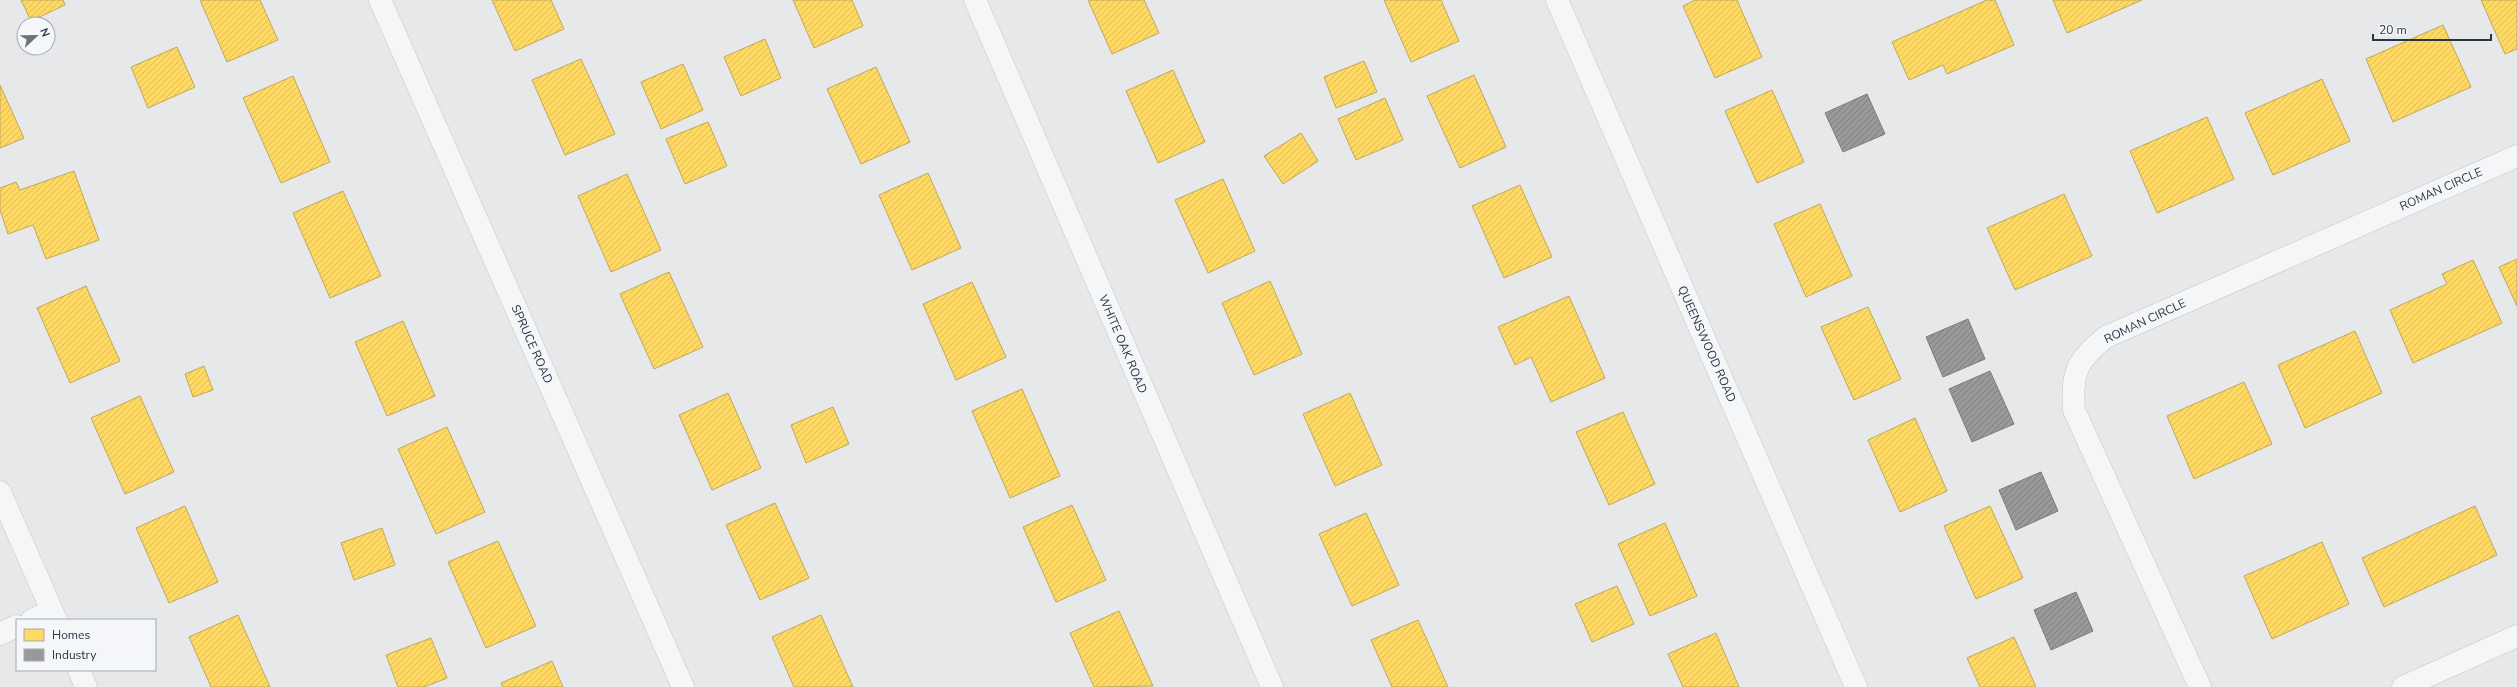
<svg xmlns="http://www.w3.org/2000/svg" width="2517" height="687" viewBox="0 0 2517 687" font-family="'Nunito Sans',sans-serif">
  <defs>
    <pattern id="homes-hatch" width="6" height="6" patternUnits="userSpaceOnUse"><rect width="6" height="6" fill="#ffd966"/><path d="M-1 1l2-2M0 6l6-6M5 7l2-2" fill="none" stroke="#dbbb5a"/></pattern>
    <pattern id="industry-hatch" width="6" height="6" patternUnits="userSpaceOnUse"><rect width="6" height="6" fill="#999"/><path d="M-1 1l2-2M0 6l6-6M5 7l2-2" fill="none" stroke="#7d7e7f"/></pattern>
  </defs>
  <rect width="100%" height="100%" fill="#e6e8ea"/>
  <g fill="url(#homes-hatch)" stroke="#bfa85c">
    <path d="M21,0h42l2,5 -34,16z"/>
    <path d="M200,0h60l18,40 -51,22z"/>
    <path d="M492,0h59l13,29 -49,22z"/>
    <path d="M793,0h59l11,26 -49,22z"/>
    <path d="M1088,0h56l15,33 -47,21z"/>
    <path d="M1384,0h57l18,41 -48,21z"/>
    <path d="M1695,0h42l25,57 -47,21 -32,-72z"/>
    <path d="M1987,0h8l19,45 -67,29 -4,-9 -34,15 -17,-38z"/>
    <path d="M2053,0h89l-75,33z"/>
    <path d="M2481,0h36v49l-12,5z"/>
    <path d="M2443,25l28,62 -78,35 -27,-63z"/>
    <path d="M765,39l16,39 -40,18 -17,-39z"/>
    <path d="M177,47l18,40 -47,21 -17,-41z"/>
    <path d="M581,59l34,75 -50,21 -33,-75z"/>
    <path d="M1364,61l13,31 -41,16 -12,-31z"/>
    <path d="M683,64l20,46 -42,19 -20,-47z"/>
    <path d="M876,67l34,75 -49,22 -34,-75z"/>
    <path d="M1173,70l32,72 -47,21 -32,-72z"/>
    <path d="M1474,75l32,72 -46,21 -33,-72z"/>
    <path d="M293,76l37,86 -49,21 -38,-85z"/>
    <path d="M2322,79l28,62 -77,34 -28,-62z"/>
    <path d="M0,85l24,53 -24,10z"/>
    <path d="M1772,90l32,72 -47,21 -32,-72z"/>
    <path d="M1385,98l18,42 -47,20 -18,-41z"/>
    <path d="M2207,117l27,62 -77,34 -27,-62z"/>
    <path d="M708,122l19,44 -42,18 -19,-45z"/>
    <path d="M1301,133l17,28 -35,23 -19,-28z"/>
    <path d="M74,171l25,69 -53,19 -13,-34 -25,9 -8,-24v-22l16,-6 4,8z"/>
    <path d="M928,173l33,75 -49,22 -33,-75z"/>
    <path d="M627,174l34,76 -50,22 -33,-76z"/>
    <path d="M1223,179l32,72 -47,22 -33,-73z"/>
    <path d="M1520,185l32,72 -48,21 -32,-72z"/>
    <path d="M343,191l38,85 -51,22 -37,-85z"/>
    <path d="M2064,194l28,62 -77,34 -28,-62z"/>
    <path d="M1820,204l32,72 -46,21 -32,-73z"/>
    <path d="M2517,259v47l-18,-39z"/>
    <path d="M2473,260l29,63 -89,40 -23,-53 57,-26 -5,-10z"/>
    <path d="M669,272l34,75 -49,22 -34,-75z"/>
    <path d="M1270,281l32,73 -48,21 -32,-72z"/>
    <path d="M972,282l34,75 -50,23 -33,-76z"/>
    <path d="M86,286l34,75 -50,22 -33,-75z"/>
    <path d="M1569,296l36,82 -54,24 -20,-45 -16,8 -17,-38z"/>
    <path d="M1868,307l33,72 -47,21 -33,-73z"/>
    <path d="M403,321l32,75 -48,20 -32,-74z"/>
    <path d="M2355,331l27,62 -77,35 -27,-63z"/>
    <path d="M204,366l9,24 -20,7 -8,-23z"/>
    <path d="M2244,382l28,62 -78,35 -27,-63z"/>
    <path d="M1022,389l38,87 -50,22 -38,-87z"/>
    <path d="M728,393l33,75 -49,22 -33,-75z"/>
    <path d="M1350,393l32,72 -47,21 -32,-72z"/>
    <path d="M140,396l34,76 -49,22 -34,-76z"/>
    <path d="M833,407l16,37 -43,19 -15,-38z"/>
    <path d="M1623,412l32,72 -46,21 -33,-73z"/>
    <path d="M1915,418l32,73 -47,21 -32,-72z"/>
    <path d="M447,427l38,85 -49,22 -38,-85z"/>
    <path d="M775,503l34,75 -49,22 -34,-75z"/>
    <path d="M1072,505l34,75 -50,22 -33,-75z"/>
    <path d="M185,506l33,76 -49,21 -33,-75z"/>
    <path d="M1990,506l33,72 -47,21 -32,-73z"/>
    <path d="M2475,506l22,49 -113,52 -22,-49z"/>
    <path d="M1366,513l33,72 -47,21 -33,-72z"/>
    <path d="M1665,523l32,73 -47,20 -32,-72z"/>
    <path d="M382,528l13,37 -41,15 -13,-37z"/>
    <path d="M498,541l38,85 -50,22 -38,-86z"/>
    <path d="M2322,542l27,62 -77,35 -28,-63z"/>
    <path d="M1617,586l17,38 -42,18 -17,-38z"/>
    <path d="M1119,611l34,75 -59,1 -24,-54z"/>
    <path d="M238,615l32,72h-59l-22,-50z"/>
    <path d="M821,615l32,72h-59l-22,-50z"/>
    <path d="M1418,620l30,67h-56l-21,-47z"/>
    <path d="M1716,633l23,54h-56l-15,-33z"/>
    <path d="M2014,637l22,50h-56l-13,-29z"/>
    <path d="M431,638l16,40 -23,9h-26l-12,-32z"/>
    <path d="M552,661l11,26h-60l-2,-4z"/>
  </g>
  <g fill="url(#industry-hatch)" stroke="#787b80">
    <path d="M1867,94l18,40 -42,18 -18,-39z"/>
    <path d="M1968,319l17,40 -42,18 -17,-40z"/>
    <path d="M1990,371l24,53 -42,18 -23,-53z"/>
    <path d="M2041,472l17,39 -42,19 -17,-40z"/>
    <path d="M2076,592l17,39 -42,19 -17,-40z"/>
  </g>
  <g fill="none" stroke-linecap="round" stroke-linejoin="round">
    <defs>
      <g id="minor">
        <path d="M380,0l303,687"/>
        <path d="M975,0l297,687"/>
        <path d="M1557,0l299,687"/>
        <path d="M0,492l56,128"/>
        <path d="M32,620l20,-9"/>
        <path d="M0,634l17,-8"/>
        <path d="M79,670l7,17"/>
        <path d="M2200,687l-126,-277c-3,-38 3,-50 32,-73l411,-181"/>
        <path d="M2403,687l114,-51"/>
      </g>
    </defs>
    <use href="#minor" stroke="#c4c6c8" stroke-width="23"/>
    <use href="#minor" stroke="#f5f6f7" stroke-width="22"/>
  </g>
  <g text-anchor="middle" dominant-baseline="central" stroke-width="4" stroke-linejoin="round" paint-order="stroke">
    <g font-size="12" fill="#2b3445" stroke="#f4f6f9">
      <text transform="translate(2441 189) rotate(-24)">ROMAN CIRCLE</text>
      <text transform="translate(2145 321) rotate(-25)">ROMAN CIRCLE</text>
      <text transform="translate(532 344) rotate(66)">SPRUCE ROAD</text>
      <text transform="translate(1123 344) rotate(67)">WHITE OAK ROAD</text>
      <text transform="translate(1707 344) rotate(66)">QUEENSWOOD ROAD</text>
    </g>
  </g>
  <rect x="16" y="619" width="140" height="52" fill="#f4f6f9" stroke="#a4a8b1"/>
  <rect x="24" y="629" width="20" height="12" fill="#ffd966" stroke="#a4a8b1"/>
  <text x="52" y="639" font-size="12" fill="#2b3445">Homes</text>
  <rect x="24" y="649" width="20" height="12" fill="#999999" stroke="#a4a8b1"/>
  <text x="52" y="659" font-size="12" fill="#2b3445">Industry</text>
  <g transform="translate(36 36) rotate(68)"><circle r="19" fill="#f4f6f9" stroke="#a4a8b1"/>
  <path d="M0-3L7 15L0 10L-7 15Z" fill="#6c737f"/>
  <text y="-6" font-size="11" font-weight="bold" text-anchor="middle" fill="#2b3445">N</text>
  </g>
  <path d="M2373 34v6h118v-6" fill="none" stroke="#2b3445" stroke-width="2"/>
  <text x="2379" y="34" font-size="12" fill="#2b3445" stroke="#f4f6f9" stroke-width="3" paint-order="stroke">20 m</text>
</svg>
